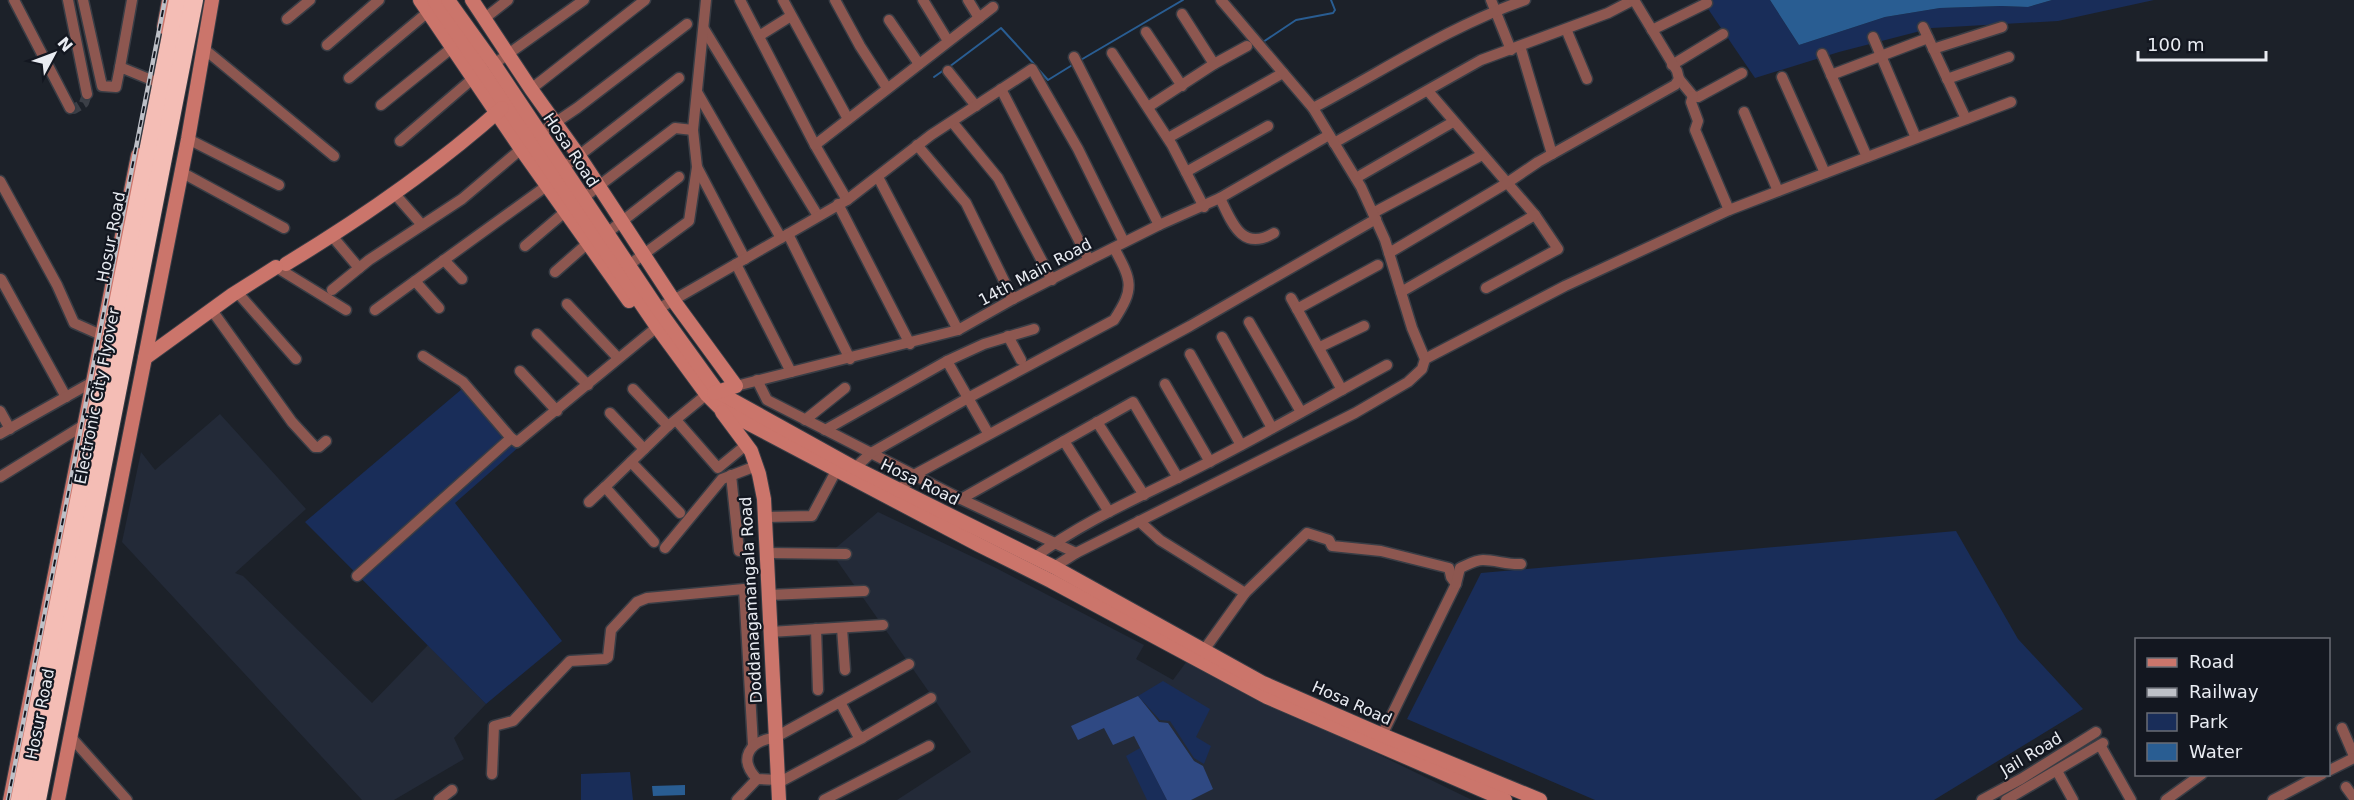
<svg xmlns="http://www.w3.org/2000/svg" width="2354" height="800" viewBox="0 0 2354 800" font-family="'DejaVu Sans',sans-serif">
  <rect width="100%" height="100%" fill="#1c2129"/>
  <g fill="#232a38">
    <path d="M220,414l86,95 -71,64 8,3 129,127 56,-58 58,59 -32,34 10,21 -70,41h-32l-240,-258 19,-90 14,18z"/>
    <path d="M878,512l118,56 148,77 -8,14 37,21 14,-19 285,139h-575l74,-48 -140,-200z"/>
  </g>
  <g fill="#192d59">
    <path d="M1702,0h68l29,45 86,-28 55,-9 61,-2 27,1 24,-7h102l-96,21 -126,7 -93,24 -84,26z"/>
    <path d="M469,383l52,62 -66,58 107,138 -76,63 -181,-182z"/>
    <path d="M1956,531l62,108 65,70 -149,91h-339l-188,-81 74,-146z"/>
    <path d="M1163,681l47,28 -14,28 15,9 -7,18 -10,-6 -24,-37 -10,-1 -22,-24z"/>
    <path d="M1140,748l27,52h-20l-21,-44z"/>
    <path d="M630,772l3,28h-52v-26z"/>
  </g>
  <path fill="#2f4983" d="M1138,696l21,26 9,1 26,38 9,5 10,23 -22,11h-24l-33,-64 -21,9 -9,-17 -26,12 -7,-14z"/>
  <g fill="#295d92">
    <path d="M1770,0h282l-24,7 -27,-1 -61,2 -55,9 -86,28z"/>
    <path d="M685,785v10l-32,1 -1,-10z"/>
  </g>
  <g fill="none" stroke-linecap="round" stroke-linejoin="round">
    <g stroke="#295d92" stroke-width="2">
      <path d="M1263,42l33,-22 37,-7 2,-3 -4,-10"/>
      <path d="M1079,61l104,-61"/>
      <path d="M949,67l52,-39 33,36"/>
      <path d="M1038,69l10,11 26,-16"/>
      <path d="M934,77l10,-7"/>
    </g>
    <path stroke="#3b3f47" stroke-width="10" stroke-dasharray="10 5" stroke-linecap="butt" d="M70,108l4,1 10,-6 3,-9"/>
    <defs>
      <g id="street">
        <path d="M14,0l56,108"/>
        <path d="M68,0l19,94"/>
        <path d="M83,0l19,86 14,1 4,-20 34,14"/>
        <path d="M740,0l75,145 32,55"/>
        <path d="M783,0l65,119"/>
        <path d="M835,0l25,46 27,42"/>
        <path d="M923,0l25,41"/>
        <path d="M968,0l11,18"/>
        <path d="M1491,0l20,50"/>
        <path d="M1182,14l32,50"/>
        <path d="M485,18l23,-18"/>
        <path d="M287,19l23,-19"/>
        <path d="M889,20l30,44"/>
        <path d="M1923,27l43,92"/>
        <path d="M704,29l114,187"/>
        <path d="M1566,29l21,50"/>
        <path d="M1652,30l55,-27"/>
        <path d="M1146,32l36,54"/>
        <path d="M759,36l32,-20"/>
        <path d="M1873,37l43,101"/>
        <path d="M327,45l52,-45"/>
        <path d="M1520,46l32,108"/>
        <path d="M203,48l131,108"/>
        <path d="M1933,49l69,-22"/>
        <path d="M1112,53l60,92 32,62"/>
        <path d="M1822,54l45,103"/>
        <path d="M1074,57l85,168"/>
        <path d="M494,64l90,-64"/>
        <path d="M1672,65l51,-31"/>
        <path d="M120,67l12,-67"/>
        <path d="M948,71l28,35"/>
        <path d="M1831,75l97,-37"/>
        <path d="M1782,77l43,96"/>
        <path d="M349,78l85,-71"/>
        <path d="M1679,79l14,17 5,1 44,-24"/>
        <path d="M1947,79l62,-22"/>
        <path d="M531,89l114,-89"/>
        <path d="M1001,89l88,171"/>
        <path d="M1428,91l107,124 23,34 -72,39"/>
        <path d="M697,92l84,146"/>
        <path d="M1693,96l-2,6 7,19 -3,9 34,80"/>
        <path d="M381,105l77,-62"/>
        <path d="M1148,107l66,-43 33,-18"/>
        <path d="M1313,108c70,-37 137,-82 212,-108"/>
        <path d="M1744,112l34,79"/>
        <path d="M953,123l45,55 54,102"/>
        <path d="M1168,138l115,-65"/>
        <path d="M188,139l91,46"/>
        <path d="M400,141l77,-66"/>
        <path d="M1334,143l147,-83 127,-47 25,-13"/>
        <path d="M815,145l178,-138"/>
        <path d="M917,145l49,58 47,96"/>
        <path d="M697,167l48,92"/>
        <path d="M563,168l116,-90"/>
        <path d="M181,172l103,56"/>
        <path d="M1186,172l82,-46"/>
        <path d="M878,177l80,153"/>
        <path d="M1356,178l97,-56"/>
        <path d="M0,181l57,104 17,38 27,12"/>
        <path d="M394,193l28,32"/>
        <path d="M583,198l92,-70 18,2"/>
        <path d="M1220,198c12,25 22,54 54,35"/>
        <path d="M838,204l72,140"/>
        <path d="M1373,213l109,-58"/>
        <path d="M607,233l72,-56"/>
        <path d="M788,234l62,125"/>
        <path d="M332,236l27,32"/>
        <path d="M525,246l41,-35"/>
        <path d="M1389,253l118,-70 31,-21 137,-77 4,-6 -2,-8 -43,-71"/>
        <path d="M444,260l18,19"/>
        <path d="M736,264l55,108"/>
        <path d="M629,265l60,-44 8,-54 -4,-37 13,-130"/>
        <path d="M276,267l70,43"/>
        <path d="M555,272l33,-29"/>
        <path d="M1,279l65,118"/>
        <path d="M415,281l137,-99"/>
        <path d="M332,290l37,-30 93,-61 78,-66 37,-25 110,-84"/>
        <path d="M237,292l59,67"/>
        <path d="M1401,292l134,-77"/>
        <path d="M1291,298l51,92"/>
        <path d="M567,304l51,54"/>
        <path d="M211,309l81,113 23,25h4l7,-6"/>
        <path d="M658,309l189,-109 84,-65 101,-66 46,80 46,93"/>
        <path d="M1297,309l81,-44"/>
        <path d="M375,310l40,-29 24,27"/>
        <path d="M1249,322l52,90"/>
        <path d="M537,334l51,51"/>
        <path d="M1008,336l13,24"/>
        <path d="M1222,337l50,91"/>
        <path d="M1320,347l44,-21"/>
        <path d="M1190,354l51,91"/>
        <path d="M423,356l40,26 48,56 6,4 140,-115"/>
        <path d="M1425,359l140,-73 164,-76 282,-108"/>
        <path d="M947,361l41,72"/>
        <path d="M520,371l37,40"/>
        <path d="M757,380l10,20 194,99 115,54"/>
        <path d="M1165,384l45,78"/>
        <path d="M736,386l222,-56 55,-31 76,-39 70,-35 61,-27 109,-63"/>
        <path d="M633,389l35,37"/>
        <path d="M0,411l10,18"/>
        <path d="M610,413l34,36"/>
        <path d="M676,420l42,48 28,-23"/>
        <path d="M805,420l40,-32"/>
        <path d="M1097,422l47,73"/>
        <path d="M825,430l122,-69 37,-17 50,-15"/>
        <path d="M0,434l96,-54"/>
        <path d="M1064,441l45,71"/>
        <path d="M631,462l49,51"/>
        <path d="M855,468l16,-15 97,-55 146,-78c21,-32 18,-39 0,-72"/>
        <path d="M731,475l8,76"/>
        <path d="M0,477l84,-52"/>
        <path d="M605,487l63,-61 33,-27"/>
        <path d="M899,491l15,-16 276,-149 186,-107"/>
        <path d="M961,499l172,-97 45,76"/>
        <path d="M589,502l16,-15 49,55"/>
        <path d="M765,517l47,-1 24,-45"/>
        <path d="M1139,521l21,19 85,53 62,-60 22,7 3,6 49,5 68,17 2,9 5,7 -74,151"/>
        <path d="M665,548l57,-69 34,-13"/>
        <path d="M766,553l80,1"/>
        <path d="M1035,557c54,-40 117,-65 176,-96 59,-30 117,-64 176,-96"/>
        <path d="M1054,567l22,-14 279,-140 53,-31 14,-13 3,-10 -13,-31 -27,-88 -24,-53 -48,-79 -92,-108"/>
        <path d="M357,576l154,-138"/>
        <path d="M1456,584l4,-16c7,-3 15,-8 23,-8 13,0 25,5 38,4"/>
        <path d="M768,595l96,-4"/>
        <path d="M842,628l3,42"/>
        <path d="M816,629l2,61"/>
        <path d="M770,632l113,-7"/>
        <path d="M1204,650l41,-57"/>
        <path d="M840,702l17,32 5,4 69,-40"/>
        <path d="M2342,728l12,28"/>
        <path d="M70,736l57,64"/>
        <path d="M2100,745l31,55"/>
        <path d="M2057,771l16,29"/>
        <path d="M2328,771l26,-13"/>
        <path d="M492,774l2,-48 19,-5 57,-60 35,-2 3,-2 3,-27 26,-28 10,-4 97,-9 9,156"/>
        <path d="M778,780l-21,-1c-19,-20 -8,-38 17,-41l135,-74"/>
        <path d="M778,783l84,-45"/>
        <path d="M2346,787l8,11"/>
        <path d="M439,800l13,-10"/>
        <path d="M737,800l20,-21"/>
        <path d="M824,800l105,-54"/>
        <path d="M1982,800l39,-21 75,-47"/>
        <path d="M2006,800l97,-57"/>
        <path d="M2166,800l36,-26"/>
        <path d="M2273,800l49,-26"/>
      </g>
      <g id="secondary">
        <path d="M420,0l101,149 108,152"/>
        <path d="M434,0l223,327 50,68 14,14 258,136 72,36 216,116 238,103"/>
        <path d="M448,0l46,64 164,245 60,83 137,76 199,99 209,116 119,52 158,65"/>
        <path d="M472,0l59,89 48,67 97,148 60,82 -22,7"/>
        <path d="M164,27l5,-27"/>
        <path d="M286,264c76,-46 150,-97 216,-156"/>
        <path d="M145,358l87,-63 44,-28"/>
        <path d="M722,412l29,39 8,23 5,25 15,301"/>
        <path d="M10,800l128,-645"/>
        <path d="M58,800l130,-661 24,-139"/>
      </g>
      <g id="highway">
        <path d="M20,800l158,-800"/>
        <path d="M37,800l157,-800"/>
      </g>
    </defs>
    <use href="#street" stroke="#393d45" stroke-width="13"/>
    <use href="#secondary" stroke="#393d45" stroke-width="16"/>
    <use href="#highway" stroke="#393d45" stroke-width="20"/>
    <use href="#street" stroke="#8d5750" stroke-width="10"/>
    <use href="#secondary" stroke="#cb756b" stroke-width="14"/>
    <use href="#highway" stroke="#f4bdb5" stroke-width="18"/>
    <defs>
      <path id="rail" d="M8,800l157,-800"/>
    </defs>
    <use href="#rail" stroke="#bdc0c7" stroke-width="4.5"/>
    <use href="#rail" stroke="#131720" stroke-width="2" stroke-dasharray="7" stroke-linecap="butt"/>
  </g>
  <g text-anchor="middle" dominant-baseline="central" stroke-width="4.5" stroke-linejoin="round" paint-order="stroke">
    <g font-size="16" fill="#e9ecf2" stroke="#131720">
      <text transform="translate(571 150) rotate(56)">Hosa Road</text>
      <text transform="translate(111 237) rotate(-79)">Hosur Road</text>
      <text transform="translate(1035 272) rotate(-28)">14th Main Road</text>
      <text transform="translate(97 396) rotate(-79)">Electronic City Flyover</text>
      <text transform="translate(920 482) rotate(26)">Hosa Road</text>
      <text transform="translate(751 600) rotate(-93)">Doddanagamangala Road</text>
      <text transform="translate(1352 703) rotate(24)">Hosa Road</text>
      <text transform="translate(40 714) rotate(-79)">Hosur Road</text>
      <text transform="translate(2031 754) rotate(-31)">Jail Road</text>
    </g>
  </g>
  <rect x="2135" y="638" width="195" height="138" fill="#131720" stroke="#696c74" stroke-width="1.5"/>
  <rect x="2147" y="658" width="30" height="9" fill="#cb756b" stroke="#696c74" stroke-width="1.5"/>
  <text x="2189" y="668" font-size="18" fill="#e9ecf2">Road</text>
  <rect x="2147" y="688" width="30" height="9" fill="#bdc0c7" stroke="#696c74" stroke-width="1.5"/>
  <text x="2189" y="698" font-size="18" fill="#e9ecf2">Railway</text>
  <rect x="2147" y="713" width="30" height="18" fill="#192d59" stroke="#696c74" stroke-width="1.5"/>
  <text x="2189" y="728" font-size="18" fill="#e9ecf2">Park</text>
  <rect x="2147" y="743" width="30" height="18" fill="#295d92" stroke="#696c74" stroke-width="1.5"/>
  <text x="2189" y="758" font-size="18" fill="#e9ecf2">Water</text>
  <g transform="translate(54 54) rotate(49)" stroke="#131720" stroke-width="4.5" paint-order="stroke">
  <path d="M0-4.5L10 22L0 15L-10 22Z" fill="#e9ecf2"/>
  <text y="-9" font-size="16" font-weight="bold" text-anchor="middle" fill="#e9ecf2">N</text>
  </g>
  <path d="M2138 51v9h128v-9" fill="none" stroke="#e9ecf2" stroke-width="3"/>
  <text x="2147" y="51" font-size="18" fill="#e9ecf2" stroke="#131720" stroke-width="4.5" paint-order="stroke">100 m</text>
</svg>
